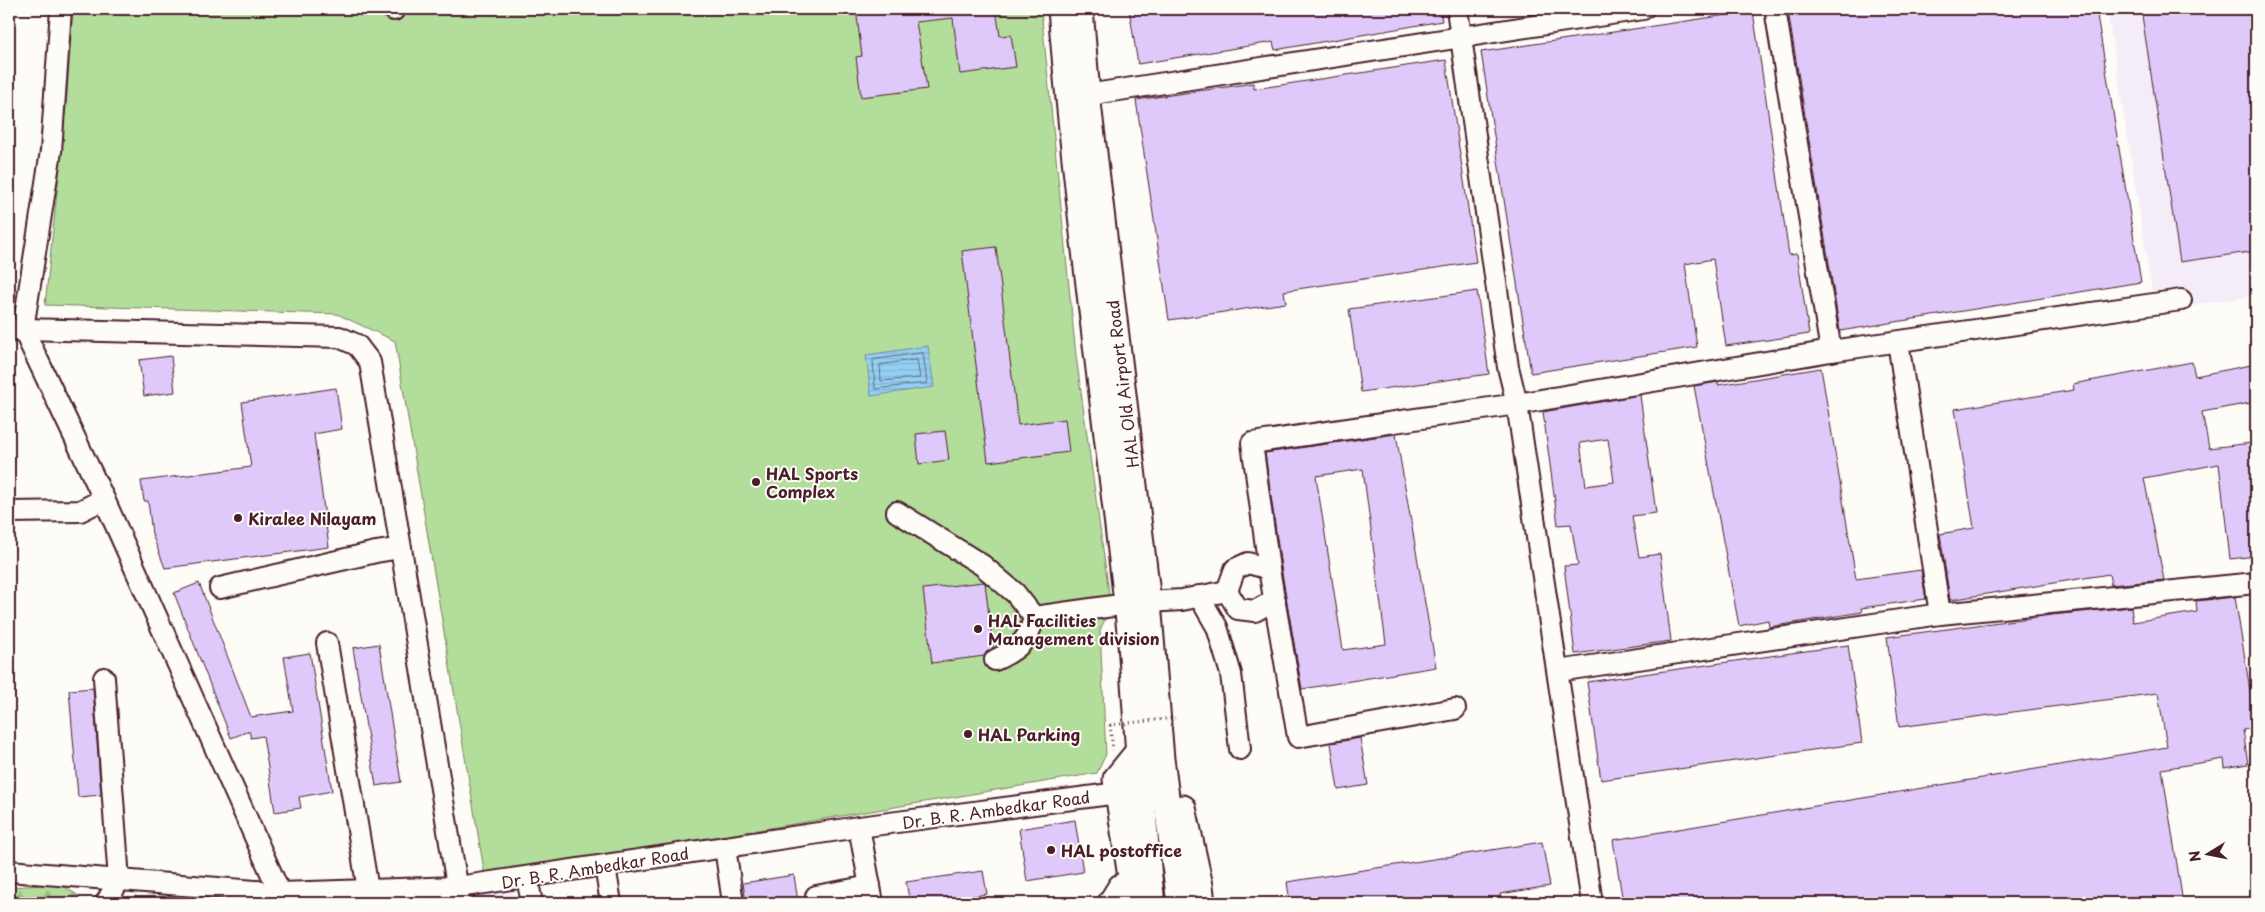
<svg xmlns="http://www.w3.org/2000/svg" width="2265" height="912" viewBox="0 0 2265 912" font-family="'Playpen Sans',sans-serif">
  <defs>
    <pattern id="forest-firs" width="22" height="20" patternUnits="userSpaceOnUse" patternTransform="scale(1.25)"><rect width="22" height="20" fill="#b3dd9a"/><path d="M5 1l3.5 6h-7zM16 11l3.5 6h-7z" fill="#9bbd85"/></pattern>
    <pattern id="water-rules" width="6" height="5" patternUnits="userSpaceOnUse" patternTransform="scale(1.25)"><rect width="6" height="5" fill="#93d0f4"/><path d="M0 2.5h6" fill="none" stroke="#80b2d1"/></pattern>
  </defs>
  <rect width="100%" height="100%" fill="#fdfcf7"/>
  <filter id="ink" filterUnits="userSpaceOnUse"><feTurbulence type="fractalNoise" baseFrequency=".02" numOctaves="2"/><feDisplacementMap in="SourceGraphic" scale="10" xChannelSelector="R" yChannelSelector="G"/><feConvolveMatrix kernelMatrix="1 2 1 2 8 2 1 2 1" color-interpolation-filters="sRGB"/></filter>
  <g filter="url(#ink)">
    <g fill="#f4edf8">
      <path d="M2107,9h149v287l-101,14z"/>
      <path d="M515,893l1,10h-383h209z"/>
    </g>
    <path fill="url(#forest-firs)" stroke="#7e7e62" d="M60,884l19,12 -1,7h-69v-16z"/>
    <path fill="#b3dd9a" stroke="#7e7e62" d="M73,9h968l35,347 35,251 -11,23 6,124 -9,19 -612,103 -90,-535 -58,-27 -292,-9 21,-198z"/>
    <path fill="url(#water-rules)" stroke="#7689a4" d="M928,346l6,41 -63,9 -5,-41z"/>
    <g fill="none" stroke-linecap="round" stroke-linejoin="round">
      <g stroke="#67667b" stroke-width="1">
        <path d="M923,353l4,30 -52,6 -2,-29z"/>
        <path d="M917,360l3,18 -39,3 -1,-16z"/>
      </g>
    </g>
    <g fill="#dfc9fa" stroke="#4a1f2b" fill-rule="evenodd">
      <path d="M856,9h140l4,27 11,-1 5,32 -56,7 -7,-56 -37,4 11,67 -66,8 -5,-40 6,-1z"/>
      <path d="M1129,9h311l2,12 -167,29 -2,-8 -135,22z"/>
      <path d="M1804,9h292l45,273 -301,49 -52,-320z"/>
      <path d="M2141,9h115v242l-76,11z"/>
      <path d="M1753,11l36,244 8,-1 12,80 -83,12 -13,-87 -28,5 12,83 -166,26 -50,-321z"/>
      <path d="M1446,60l30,202 -192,29 2,12 -117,17 -33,-220 118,-17v6z"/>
      <path d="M996,247l22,178 47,-6 4,33 -81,10 -26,-211z"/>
      <path d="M1477,291l12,83 -128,18 -12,-83z"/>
      <path d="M171,356l4,36 -31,4 -5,-36z"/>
      <path d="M2192,362l3,14 61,-12v38l-54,10 7,36 43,-5 4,35v78l-26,3 -11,-95 -75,14 20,102 -53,5 -2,-11 -159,26 -10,-66 34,-6 -19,-119 119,-19 -1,-6z"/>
      <path d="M1821,368l35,211 65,-9 5,29 -65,9 1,4 -93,15 -1,-7 -29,6 -45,-240 24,-4v3z"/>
      <path d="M336,388l6,41 -28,5 15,113 -164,21 -13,-34 -4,-33h-4l-3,-20 110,-14 -9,-65z"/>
      <path d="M1640,395l16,118 -24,3 7,41 21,-3 11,87 -96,13 -11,-88 14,-1 -7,-41 -13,1 -15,-113zM1608,439l6,43 -28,4 -6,-43z"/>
      <path d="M945,431l4,29 -30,4 -3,-30z"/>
      <path d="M1396,434l40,233 -134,22 -21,-122 -16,-114zM1363,469l23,175 -43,6 -27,-174z"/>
      <path d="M983,582l2,1 8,65 -9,8 -52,7 -9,-74z"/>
      <path d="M199,583l52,134 42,-6 -9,-54 26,-4 22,138 -33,6 2,11 -26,4 -12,-76 -12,2 -2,-7 -18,7 -57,-145z"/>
      <path d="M2235,597l21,130 -13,3 5,34 -23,4 -1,-9 -62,10 21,134h-560l-10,-63 554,-93 -9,-54 -259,34 -12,-90 165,-22 79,-8 2,15 64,-10 -1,-11z"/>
      <path d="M379,644l22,138 -25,4 -23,-138z"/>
      <path d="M1848,645l14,98 -261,37 -14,-98z"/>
      <path d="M93,688l8,107 -23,2 -9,-107z"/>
      <path d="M1360,738l8,47 -30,5 -7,-47z"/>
      <path d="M1075,820l8,52 -56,9 -8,-52z"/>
      <path d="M1542,842l8,44 -50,8 2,9h-212l-3,-21z"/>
      <path d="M983,871l4,23 -57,9h-20l-4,-21z"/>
      <path d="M794,875l4,27 -52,1 -3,-20z"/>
    </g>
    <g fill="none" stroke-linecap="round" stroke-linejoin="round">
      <defs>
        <g id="minor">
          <path d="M394,9v1"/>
          <path d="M1457,9l51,358 9,37 75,499"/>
          <path d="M1775,9l56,342"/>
          <path d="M1087,95l556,-86"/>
          <path d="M23,329l81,170 176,394"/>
          <path d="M23,329l28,-178 10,-142"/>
          <path d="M9,332l14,-3 316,8 18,8 13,17 90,541"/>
          <path d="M1898,342l42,272"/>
          <path d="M9,512l71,-1 24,-12"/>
          <path d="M897,512l85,53 33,28 19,24 93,-13"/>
          <path d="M220,588l156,-36 25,-4"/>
          <path d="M1227,591l8,-22 13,-6 21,6"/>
          <path d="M1199,596l18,31 14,47 9,75"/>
          <path d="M1148,602l34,-2 45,-9 11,18 17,2 20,-11"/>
          <path d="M327,643l41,247 5,11"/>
          <path d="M995,660c22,-10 34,-19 39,-43"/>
          <path d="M1558,671l382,-57 316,-31"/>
          <path d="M104,678l15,202 -13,23"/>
          <path d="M1455,709l-157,28 -29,-168 -17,-126 265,-39 314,-53 350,-51"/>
          <path d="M859,827l14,76"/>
          <path d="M725,847l8,56"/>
          <path d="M605,866l6,37"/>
          <path d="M9,871l271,22 178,-6 401,-60 259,-34"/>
          <path d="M527,878l5,25"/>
          <path d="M817,903l-1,-7 54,-10"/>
          <path d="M1108,903l11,-18 13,-4"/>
        </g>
        <g id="major">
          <path d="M1061,9c16,198 43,395 66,593 11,100 12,201 25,301"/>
          <path d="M1080,9l7,86 61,507 13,157 19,144"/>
          <path d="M1183,808l17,78 2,17"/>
          <path d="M1135,903l-19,-124 22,-27"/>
        </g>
      </defs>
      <use href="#minor" stroke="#4a1f2b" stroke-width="24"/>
      <use href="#major" stroke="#4a1f2b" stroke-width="29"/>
      <path stroke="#4a1f2b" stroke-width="3" stroke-dasharray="1 4" stroke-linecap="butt" d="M1110,725l3,25"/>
      <use href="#minor" stroke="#fdfcf7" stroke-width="20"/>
      <use href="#major" stroke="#fdfcf7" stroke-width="25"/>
      <path stroke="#4a1f2b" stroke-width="3" stroke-dasharray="1 4" stroke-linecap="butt" d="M1110,725l65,-7"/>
    </g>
  </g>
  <g fill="#4a1f2b" stroke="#fdfcf7" stroke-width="2">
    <circle cx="756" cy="482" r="5"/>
    <circle cx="238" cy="518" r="5"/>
    <circle cx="978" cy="629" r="5"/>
    <circle cx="968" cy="734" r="5"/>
    <circle cx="1051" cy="850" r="5"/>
  </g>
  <g text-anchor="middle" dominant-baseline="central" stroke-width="4" stroke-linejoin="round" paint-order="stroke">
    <g font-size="16" fill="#4a1f2b" stroke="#fdfcf7">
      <text transform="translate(1122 384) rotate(-97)">HAL Old Airport Road</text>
      <text transform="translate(996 809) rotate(-8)">Dr. B. R. Ambedkar Road</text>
      <text transform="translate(595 867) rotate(-9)">Dr. B. R. Ambedkar Road</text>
    </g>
    <g font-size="16" font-weight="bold" fill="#4a1f2b" stroke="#fdfcf7" text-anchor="start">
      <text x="766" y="473">HAL Sports<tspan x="766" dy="18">Complex</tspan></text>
      <text x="248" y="518">Kiralee Nilayam</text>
      <text x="988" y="620">HAL Facilities<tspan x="988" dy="18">Management division</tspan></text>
      <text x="978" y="734">HAL Parking</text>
      <text x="1061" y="850">HAL postoffice</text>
    </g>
  </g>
  <rect width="2265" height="912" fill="none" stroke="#fdfcf7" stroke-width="30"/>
  <rect x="15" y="15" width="2235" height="882" fill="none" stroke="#4a1f2b" stroke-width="2" filter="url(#ink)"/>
  <g transform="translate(2208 854) rotate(260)" stroke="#fdfcf7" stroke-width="4" paint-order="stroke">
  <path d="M0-4L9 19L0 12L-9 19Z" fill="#4a1f2b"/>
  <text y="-8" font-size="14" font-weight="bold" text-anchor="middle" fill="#4a1f2b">N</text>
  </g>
</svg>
